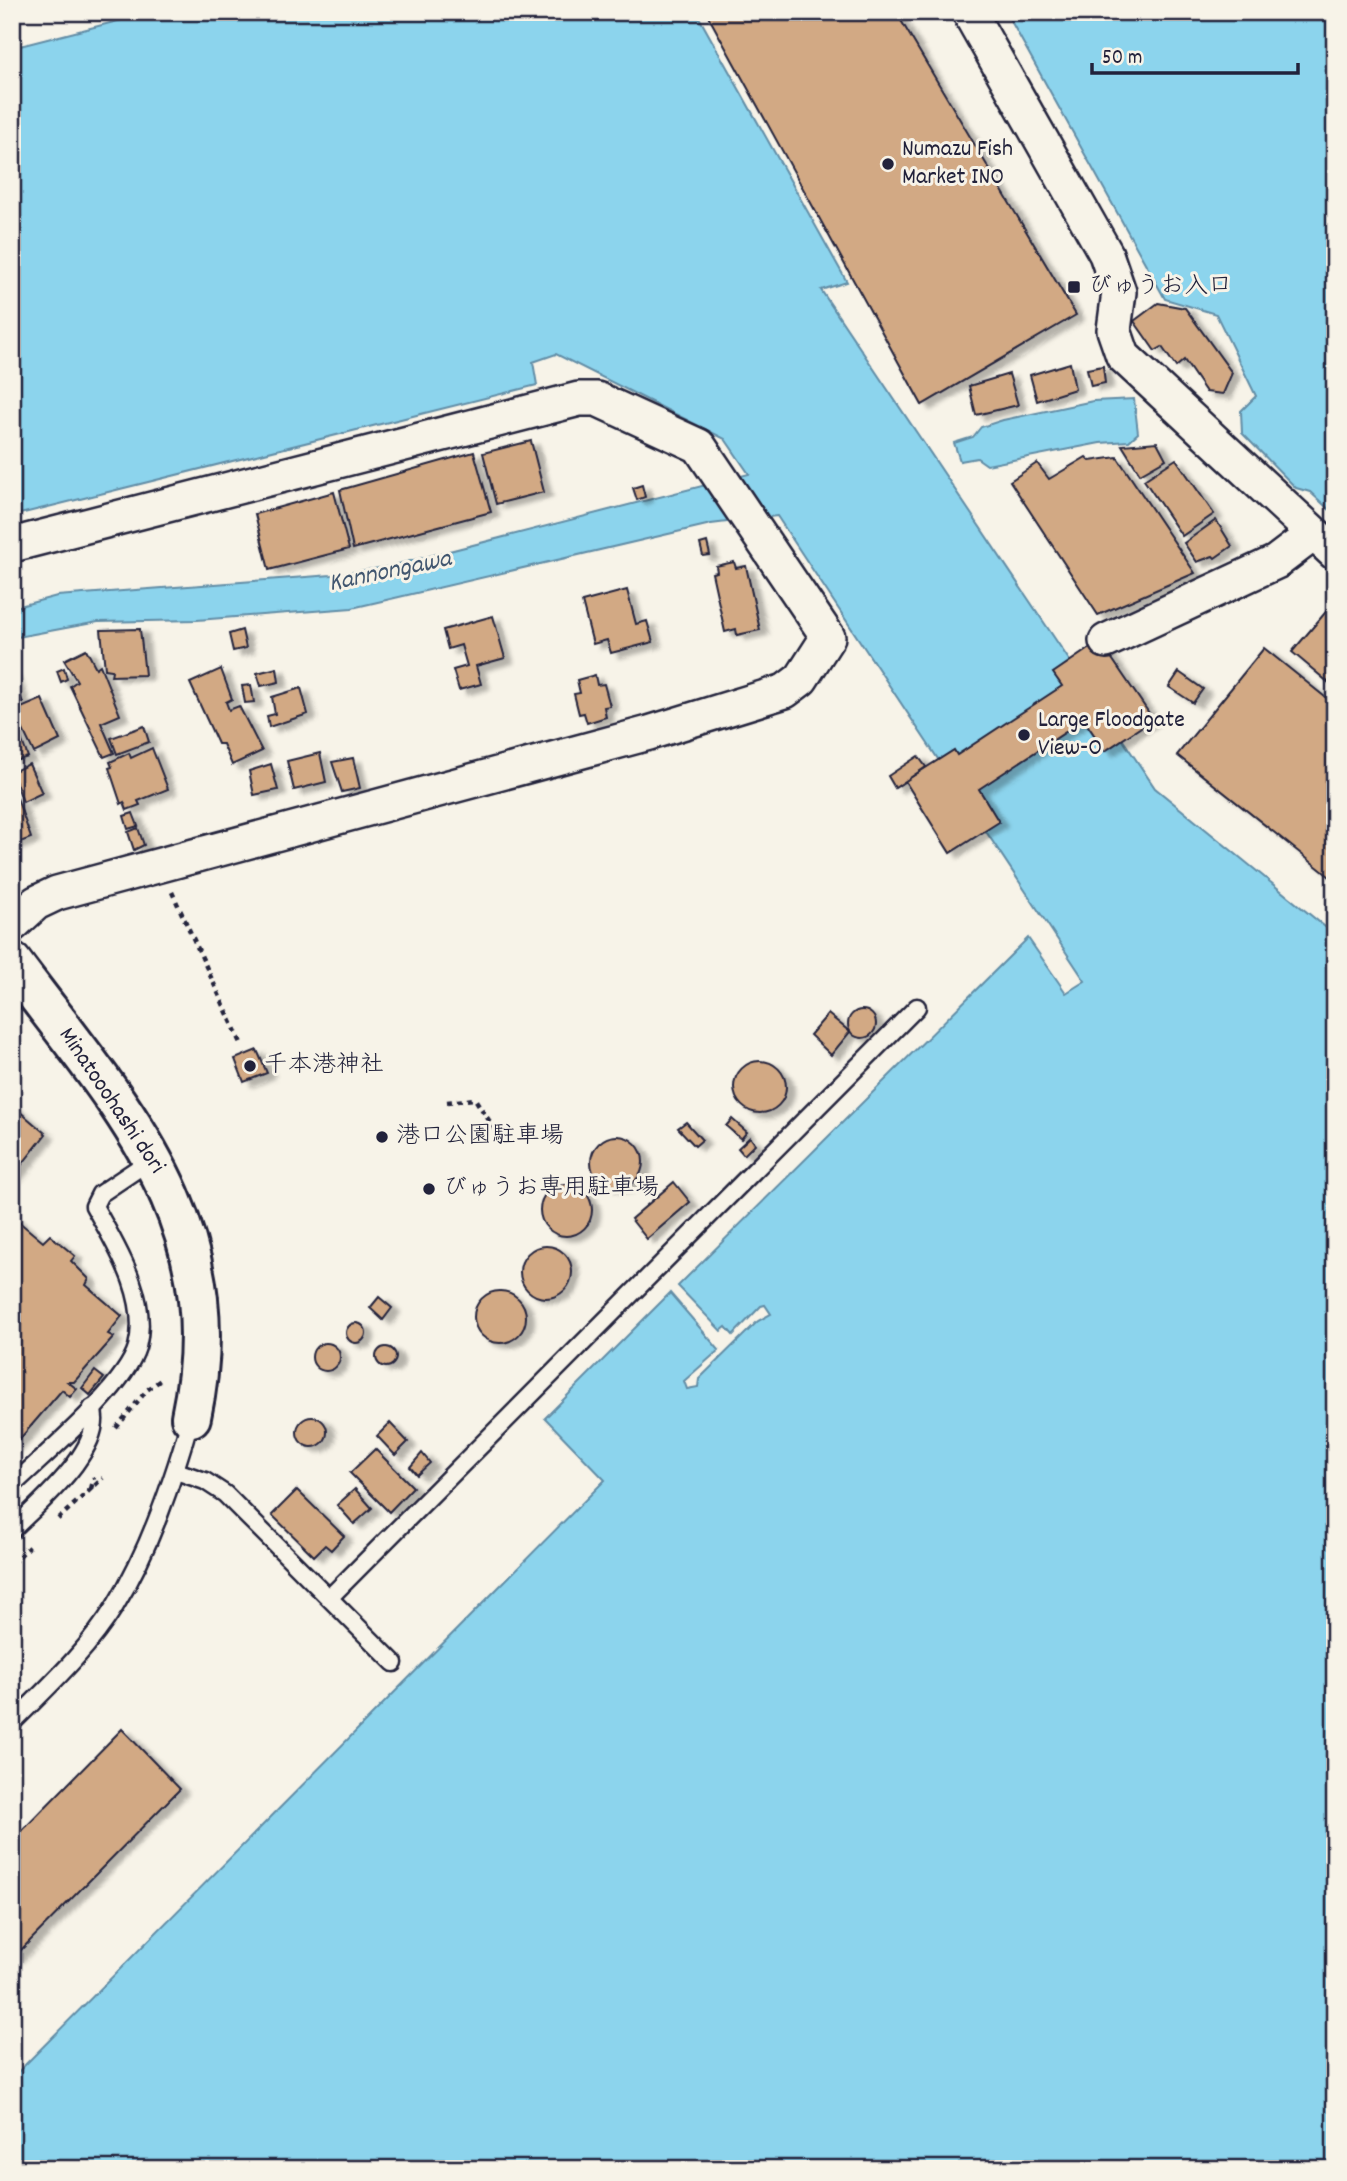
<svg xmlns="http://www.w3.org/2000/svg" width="1347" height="2181" viewBox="0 0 1347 2181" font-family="Dekko,'Klee One',sans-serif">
  <defs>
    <filter id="shadow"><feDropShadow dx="8" dy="4.5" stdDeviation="2" flood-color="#0004"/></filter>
  </defs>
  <rect width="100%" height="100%" fill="#f7f3e8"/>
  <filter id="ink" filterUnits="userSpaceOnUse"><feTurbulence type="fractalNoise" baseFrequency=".0143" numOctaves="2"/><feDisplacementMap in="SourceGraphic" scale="14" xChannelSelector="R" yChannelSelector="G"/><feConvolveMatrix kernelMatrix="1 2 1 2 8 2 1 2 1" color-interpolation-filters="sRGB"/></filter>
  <g filter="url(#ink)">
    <g fill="#8cd4ed" stroke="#628da6" stroke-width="2">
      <path d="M153,12h543l151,270 -26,8 334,498 180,147v1234h-1323v-91l593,-598 -60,-62 125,-125 49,57 -35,31 3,8 11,-2 1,-8 59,-58 13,-7 -6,-9 -4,1 -28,29 -7,-8 -5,4 -43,-45 350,-348 38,55 19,-12 -308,-465 -66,8 -359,84 -155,12 -99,2 -86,16v-30l45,-12 275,-21 55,-8 362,-93 -24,-35 -169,-85 -23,8 4,23 -525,131v-468z"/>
      <path d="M1006,12h329v503l-25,-23 -14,-4 -54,-55 -1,-22 15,-15 -40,-82 -51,-15z"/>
      <path d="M1134,399l4,34 -9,8 -29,2 -113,22 -10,-7 -17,3 -6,-18 19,-6 8,-10 22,-7 90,-19z"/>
    </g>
    <g fill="#d2a984" stroke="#22223b" stroke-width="2" filter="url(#shadow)">
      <path d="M706,12h190l180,303 -154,90z"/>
      <path d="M1158,303l27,5 47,65 -9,21 -17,-2 -22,-32 -8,7 -14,-20 -7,4 -21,-30z"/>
      <path d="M1070,363l5,26 -38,12 -7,-26z"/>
      <path d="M1103,366l2,17 -14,3 -4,-17z"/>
      <path d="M1009,374l9,31 -42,10 -7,-29z"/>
      <path d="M531,441l13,51 -48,12 -13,-51z"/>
      <path d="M1157,442l9,17 -26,15 -18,-29z"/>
      <path d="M474,452l17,60 -138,37 -13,-59z"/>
      <path d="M1086,457l4,4 27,-4 78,116 -97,42 -88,-134 27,-18 12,16z"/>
      <path d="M1176,459l38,55 -32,22 -38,-56z"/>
      <path d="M642,485l3,12 -8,3 -4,-12z"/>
      <path d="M334,492l15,57 -80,21 -14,-56z"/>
      <path d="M1216,520l16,26 -17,12 -2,-2 -16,6 -13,-19z"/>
      <path d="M707,542l3,13 -7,1 -3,-12z"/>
      <path d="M734,562l2,6 10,-2 14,64 -23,5 -1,-6 -11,3 -13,-59 5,-1 -1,-6z"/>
      <path d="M627,590l9,34 11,-3 6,21 -42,11 -4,-13 -14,4 -11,-42z"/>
      <path d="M1335,601v87l-43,-36z"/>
      <path d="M493,616l12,42 -29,8 5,18 -22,6 -6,-20 14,-4 -6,-21 -13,4 -5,-19z"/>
      <path d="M140,629l5,46 -34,1 1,-6 -7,-1 -4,-39z"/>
      <path d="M242,630l4,18 -13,3 -4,-17z"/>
      <path d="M1100,641l53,78 -48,32 -21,-31 -105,69 20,33 -49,31 -45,-72 49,-31 3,5 105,-69 -9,-13z"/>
      <path d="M1264,648l71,57v176l-158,-126z"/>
      <path d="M86,649l10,19 4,-3 20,50 -19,8 13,30 -10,4 -34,-71 7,-5 -13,-21z"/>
      <path d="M64,668l3,11 -6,3 -4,-11z"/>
      <path d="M277,668l2,14 -18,4 -4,-13z"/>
      <path d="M221,669l11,30 -6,3 3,8 10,-4 23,45 -30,14 -9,-21h-5l-28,-61z"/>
      <path d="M1179,672l24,17 -10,14 -24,-16z"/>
      <path d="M12,673l11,30 -11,4z"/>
      <path d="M595,675l2,10 7,-1 6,22 -6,1 2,10 -19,6 -3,-10 -5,1 -5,-20 6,-1 -3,-13z"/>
      <path d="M251,685l3,17 -9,1 -3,-17z"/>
      <path d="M301,688l7,26 -39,13 -2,-11 8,-2 -3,-17z"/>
      <path d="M42,699l18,41 -26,13 -20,-42z"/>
      <path d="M12,715l16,42 -16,5z"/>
      <path d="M144,726l5,16 -32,12 -6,-16z"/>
      <path d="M152,748l16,41 -30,12 2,4 -13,5 -3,-8 -3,2 -12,-36 3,-1 -2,-5 19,-9 2,5z"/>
      <path d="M320,753l6,29 -32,8 -7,-29z"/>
      <path d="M918,756l8,11 -31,21 -7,-12z"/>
      <path d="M353,758l7,30 -18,4 -10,-30z"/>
      <path d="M29,764l13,29 -19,9 -11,-30z"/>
      <path d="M271,764l7,26 -24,5 -5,-24z"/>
      <path d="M17,798l14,40 -19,7v-46z"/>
      <path d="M133,813l5,13 -10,3 -4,-13z"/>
      <path d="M138,828l6,17 -10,5 -6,-18z"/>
      <circle cx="862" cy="1024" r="14"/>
      <path d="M828,1014l22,18 -19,23 -21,-20z"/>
      <path d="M257,1050l10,23 -23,9 -9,-23z"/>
      <circle cx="760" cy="1087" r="26"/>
      <path d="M12,1105l34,29 -34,43z"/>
      <path d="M732,1119l15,13 -6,7 -15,-13z"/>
      <path d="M686,1122l16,18 -7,6 -17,-18z"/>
      <circle cx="617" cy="1162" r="26"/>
      <path d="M750,1137l5,7 -11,11 -6,-7z"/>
      <path d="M674,1182l16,20 -43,37 -16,-20z"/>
      <circle cx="566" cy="1210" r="26"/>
      <path d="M12,1216l31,26 7,-7 25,21 -4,5 18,18 -3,6 36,31 -14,18 6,3 -40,45h-6l9,7 -7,8 -8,-7 -50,58z"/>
      <circle cx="546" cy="1272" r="26"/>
      <circle cx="500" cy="1317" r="26"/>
      <path d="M379,1297l13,11 -9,12 -13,-12z"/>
      <circle cx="356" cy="1333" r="10"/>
      <circle cx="326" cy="1357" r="14"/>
      <circle cx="386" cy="1357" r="10"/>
      <path d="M95,1371l9,7 -14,17 -8,-7z"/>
      <circle cx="312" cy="1432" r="15"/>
      <path d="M390,1423l18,19 -13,13 -18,-19z"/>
      <path d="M375,1449l38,38 -24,25 -39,-39z"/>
      <path d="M422,1453l8,10 -13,12 -7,-8z"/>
      <path d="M355,1489l17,19 -18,16 -17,-19z"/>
      <path d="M297,1490l47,46 -13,14 -6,-5 -11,11 -42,-41z"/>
      <path d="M122,1729l58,60 -168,170v-118z"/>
    </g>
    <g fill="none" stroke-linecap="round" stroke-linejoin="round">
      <defs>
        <g id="lane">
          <path d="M176,1471l29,10 20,13 169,169"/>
          <path d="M12,1486c33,-32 113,-98 125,-139 13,-49 -21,-101 -43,-141l6,-12 52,-35"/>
          <path d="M12,1530c26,-26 95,-83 80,-122"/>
          <path d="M331,1596l586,-589"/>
          <path d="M12,1723c37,-37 76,-73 103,-117 35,-57 58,-125 76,-189"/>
        </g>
        <g id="street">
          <path d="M969,12l137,242 13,38 -5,38 9,26 212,197"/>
          <path d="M12,545l567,-146h18l102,47 129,191 -27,42 -16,12 -136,42 -592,160 -21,10 -24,22"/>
          <path d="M1106,641l170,-79 37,-28"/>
        </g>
        <path id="secondary" d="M12,962c108,145 221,259 179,455"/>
      </defs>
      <use href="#lane" stroke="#22223b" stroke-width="21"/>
      <use href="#street" stroke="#22223b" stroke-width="38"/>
      <use href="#secondary" stroke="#22223b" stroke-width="44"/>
      <g stroke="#22223b" stroke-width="4.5" stroke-dasharray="5 5" stroke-linecap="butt">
        <path d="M172,892l69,151"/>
        <path d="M447,1102l28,-3 19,29 2,10"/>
        <path d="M116,1428l31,-38 15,-11"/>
        <path d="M91,1489l3,-12"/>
        <path d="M58,1519l45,-41"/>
        <path d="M12,1563l17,-16"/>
      </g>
      <use href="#lane" stroke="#f7f3e8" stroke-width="16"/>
      <use href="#street" stroke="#f7f3e8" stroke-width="33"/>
      <use href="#secondary" stroke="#f7f3e8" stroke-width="38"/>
    </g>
  </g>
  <g fill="#22223b" stroke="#f7f3e8" stroke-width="2.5">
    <circle cx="888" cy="164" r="7"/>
    <rect x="1067" y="280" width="14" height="14" rx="3.5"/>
    <circle cx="1024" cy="735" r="7"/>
    <circle cx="250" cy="1066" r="7"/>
    <circle cx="382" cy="1137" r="7"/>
    <circle cx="429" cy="1189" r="7"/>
  </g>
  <g text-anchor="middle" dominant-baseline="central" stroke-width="6" stroke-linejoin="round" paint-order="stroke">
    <g font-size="24" fill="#22223b" stroke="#f7f3e8" text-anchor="start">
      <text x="902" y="150">Numazu Fish<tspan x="902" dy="28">Market INO</tspan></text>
      <text x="1088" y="287">びゅうお入口</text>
      <text x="1038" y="721">Large Floodgate<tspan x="1038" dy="28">View-O</tspan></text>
      <text x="264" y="1066">千本港神社</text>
      <text x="396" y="1137">港口公園駐車場</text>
      <text x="443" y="1189">びゅうお専用駐車場</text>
    </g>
    <g font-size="24" fill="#22223b" stroke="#f7f3e8">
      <text transform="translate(111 1101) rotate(56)">Minatooohashi dori</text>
    </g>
    <g font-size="26" font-style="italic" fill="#425770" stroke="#f7f3e8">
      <text transform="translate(390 572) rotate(-12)">Kannongawa</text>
    </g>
  </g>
  <rect width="1347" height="2181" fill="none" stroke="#f7f3e8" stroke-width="42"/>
  <rect x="21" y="21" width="1305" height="2139" fill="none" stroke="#22223b" stroke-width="2.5" filter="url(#ink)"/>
  <path d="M1092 63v10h206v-10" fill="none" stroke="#22223b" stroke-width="3.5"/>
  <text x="1102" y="63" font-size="21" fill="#22223b" stroke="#f7f3e8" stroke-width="5" paint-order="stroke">50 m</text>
</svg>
